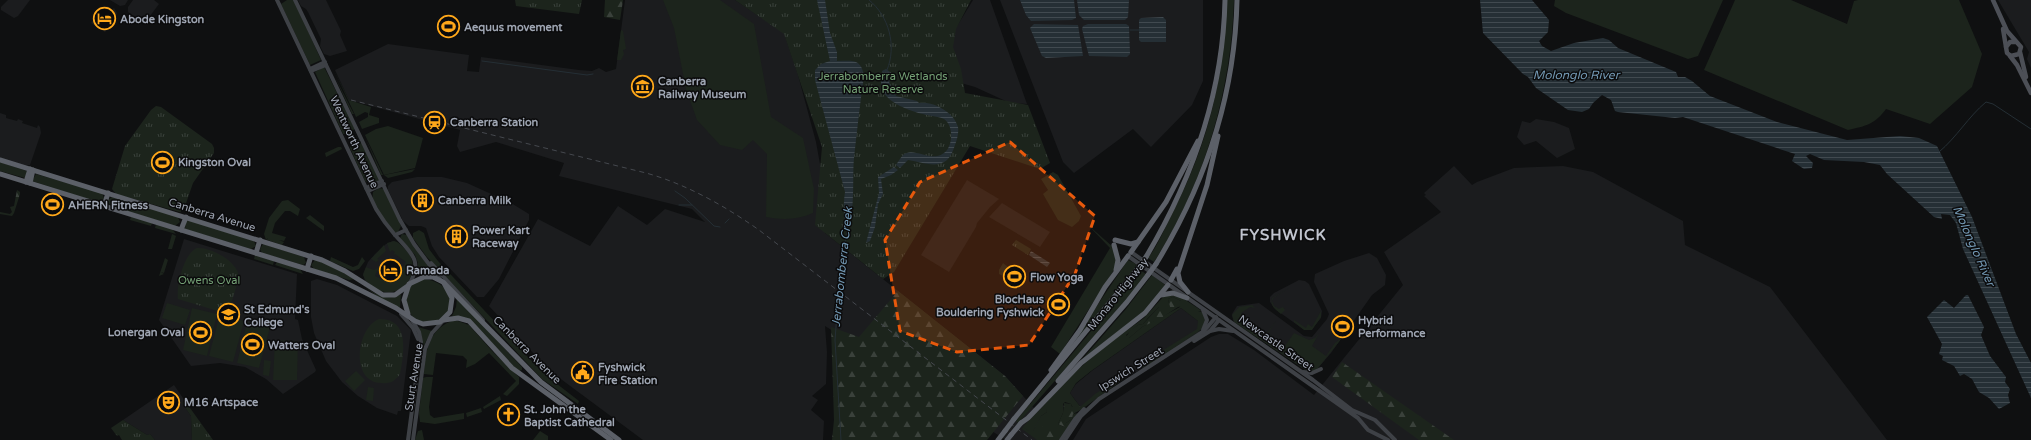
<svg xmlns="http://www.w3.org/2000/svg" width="2031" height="440" viewBox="0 0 2031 440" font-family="'Varela Round',sans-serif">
  <defs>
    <pattern id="forest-firs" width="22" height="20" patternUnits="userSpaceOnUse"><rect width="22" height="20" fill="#1c241c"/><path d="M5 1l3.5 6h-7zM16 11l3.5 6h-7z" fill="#3a413b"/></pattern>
    <pattern id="park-tufts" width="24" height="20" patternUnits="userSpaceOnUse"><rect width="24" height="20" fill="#1c241c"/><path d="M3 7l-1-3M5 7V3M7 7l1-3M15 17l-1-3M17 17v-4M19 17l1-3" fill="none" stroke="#3a413b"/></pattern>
    <pattern id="water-rules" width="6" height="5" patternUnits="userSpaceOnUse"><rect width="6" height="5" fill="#252f35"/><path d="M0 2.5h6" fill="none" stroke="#414a50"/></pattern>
  </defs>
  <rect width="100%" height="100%" fill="#0f1011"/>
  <g fill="#1b1c1e">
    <path d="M8,0h22l-12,16 -4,2 -13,-8v-3z"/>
    <path d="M110,0h18l-3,5 -5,1z"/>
    <path d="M133,0h21l5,4 -15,20 -16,-12v-5z"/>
    <path d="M298,0h28l15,31 -1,4 7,16 -17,5 -6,-2 -4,-8 1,-7 -13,-27 -2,-3 -5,-3z"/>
    <path d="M625,0h110l49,33 14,42 18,67 8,44 1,47 180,143 58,64h-57l-181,-114 2,26 -1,32 -14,12 6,4 -7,10 13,11 -1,19h-180l-93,-69 -61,-65 49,-87 52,27 28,-40 29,19 18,-16 40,13 -13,-13 -133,-33 5,-13 -68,-21 -36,10 -3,-6 3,-16 -111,-30 -14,-30 53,-26 81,11 -2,16 12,1 2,-15 98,13 13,1 7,-3 7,4 10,-3z"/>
    <path d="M973,0h17l37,104 -17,-1 -35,-16 -14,-4 -13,-42z"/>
    <path d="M1000,0h203v81l-11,24 -41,42 -18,-18 -59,44 -11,-11z"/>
    <path d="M1998,0h33v68l-4,-9 2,-7z"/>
    <path d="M107,6l5,4 2,-2 3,5 -2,5 -2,-1 -7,9 2,2 -3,4 -14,-9 3,-4 2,2z"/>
    <path d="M0,113l6,2v3l11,3 1,-2 5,2 -1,2 15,5 1,-3 2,2 1,6 -11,32 -5,1 -25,-8z"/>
    <path d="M1536,119l18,3 15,6 6,21 -18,9 -21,-17 -12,4 -7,-8 5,-16 8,2z"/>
    <path d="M1454,166l18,19 5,-3 37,-14 49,-2 30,6 90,49 2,24 85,42 117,153h-814l13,-21 125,-82 8,-3h9l26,16 60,45 89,-110 -19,-33 57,-40 -17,-16 2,-1 -2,-2z"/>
    <path d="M417,177h25l25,6 44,20 18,11v6l-30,59 -15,18h-7l-38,-40 -7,-11 -6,-18 -5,-2h-12l-6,-5 -15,-31v-4l4,-4z"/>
    <path d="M967,180l32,19 -9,8 -13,16 -1,4 -27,45 -28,-17z"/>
    <path d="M1002,203l48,29 -10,15 -51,-30z"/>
    <path d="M184,239l113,35 -2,45 3,1 4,19 14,31 -1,2 -32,22 -17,-15 -21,-12 -25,-4 -29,3 -32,-46z"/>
    <path d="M393,241l5,2 11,11v26l-13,11 -10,1 -21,-11 -2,-7 5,-12 7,-8 11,-10z"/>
    <path d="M1369,253l8,5 9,17 -1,10 -13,10 -41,58 -13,15 -13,2 -72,-50 -1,-6 5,-8 22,-3 45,33 8,1 15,-18 2,-5 -15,-32 1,-8 29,-13z"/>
    <path d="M317,279l20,6 60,31 14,14 -10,81h-3l-1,4 -20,-7 -19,-12 -16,-14 -16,-21 -12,-28 -3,-16v-36z"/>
    <path d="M1299,280l6,1 4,3 13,27 -1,7 -10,12 -8,-1 -28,-20 -5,-7v-5l4,-4z"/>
    <path d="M1181,308l17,13 1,11 -48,32 -28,15 -41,30 -12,-16 6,-9 17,-14z"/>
    <path d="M174,385l11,16 -3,2 9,13 1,24h-37l-5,-6 -3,1 -24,-15z"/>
  </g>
  <g fill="#1c241c" fill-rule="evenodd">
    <path d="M287,0h7l27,60 -11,5 -29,-61z"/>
    <path d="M663,0h57l34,24 17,93 32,21 11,51 -1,24c-16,7 -30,7 -47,4l1,-63 -14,-14 -11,10 -22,-5 -23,-25 -11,-31 -12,-61z"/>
    <path d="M1226,0h8c-3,93 -30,184 -80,262l-6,-4c9,-11 16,-28 23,-42 23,-44 40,-91 48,-140 4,-25 5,-51 7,-76z"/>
    <path d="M1555,0h168l-25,56 -10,3 -122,-46 -12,-7z"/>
    <path d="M1735,0h56l56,24 7,-23 4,-1h101l23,54 -10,33 -42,37 -44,-15c-11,15 -20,17 -38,21l-144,-60z"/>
    <path d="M621,30l2,1 3,18 -3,1 1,4 -3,6h-4z"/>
    <path d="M324,67l31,62 -10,5h-2l-28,-62z"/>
    <path d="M334,70l15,30 22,7 -2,8 10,3v5l-17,6 -3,-7 9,-5v-4l-3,-1 -9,5z"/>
    <path d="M335,77l19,37h-2z"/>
    <path d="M388,126l35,12 -8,30 -31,7 -19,-40 11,-6z"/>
    <path d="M365,137l18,38h-2z"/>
    <path d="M355,140h5l21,40 -10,4 -6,-3 -15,-33 1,-5z"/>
    <path d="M338,147h3l1,2 -16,8 -1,-4z"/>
    <path d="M0,162l27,9 -2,7 -25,-7z"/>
    <path d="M415,169l-3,3 -24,6 -4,-3z"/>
    <path d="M1053,172l5,3 23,41 -2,5 -7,6 -14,-7 -15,-26 5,-4 -7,-11z"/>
    <path d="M36,174l66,19 2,5 -3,4h-4l-65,-21z"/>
    <path d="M379,188l5,1 17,37 -3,6h-4c-7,-10 -24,-27 -21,-40z"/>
    <path d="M112,197l66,20 2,5 -5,4 -65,-20 -2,-6z"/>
    <path d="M288,200l12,9 -2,7 -8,-5h-5l-10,12 -3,10 14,4 -2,4 -5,-1 5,2 -2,3 -15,-5 1,-2 -2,2 -2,-6 5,-16 13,-17z"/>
    <path d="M310,215l14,11v5l-18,-13z"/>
    <path d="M131,216l21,7 -1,3 -21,-6z"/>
    <path d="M188,220l66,21 2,5 -5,3 -66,-20 1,-8z"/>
    <path d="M156,224l16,5 4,5 -21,-6z"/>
    <path d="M1088,225l25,22 4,10 -3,13 -54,84 -9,-7 59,-99z"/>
    <path d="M419,230l5,3 5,16 9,12 105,112 36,28 -1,3 -36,-25 -116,-123 -13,-18v-5z"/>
    <path d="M172,234l4,2 -4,13h-4z"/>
    <path d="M402,234l5,1 25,37 -15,1 1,-10 -3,-8 -15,-17z"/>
    <path d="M394,241c5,1 8,5 12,9 17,18 -1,46 -21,42 -8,-1 -13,-6 -19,-11l-3,-6 3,-8 8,3 6,-3v2l-3,2 -2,5 15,7 7,-2 4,-5 -2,-7 3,1 4,-8 -11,-8 -2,1 2,-3 -3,-2 -2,2 -3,-9z"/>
    <path d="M263,244l41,13 2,6 -3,2 -41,-12 -2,-4z"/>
    <path d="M384,245l2,6 -9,8 2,1 -3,2 -5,-3z"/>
    <path d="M255,255l19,6 -1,4 -19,-6z"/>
    <path d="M331,257l22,10 5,-2 4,-8 3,4 -6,8 -6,2 -23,-10z"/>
    <path d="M165,258l3,2 -4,13 -3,-1 3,2 -5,2z"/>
    <path d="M315,260l15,5 25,14 -6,1 -35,-11 -3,-4z"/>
    <path d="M1128,260l8,4 -1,4 -74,91z"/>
    <path d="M277,262l23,7 3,5 -28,-9z"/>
    <path d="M1003,263l5,4 -5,9 -4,-2v-4z"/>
    <path d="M1140,270l6,4 -9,13 -119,136 -2,-2 96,-115z"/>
    <path d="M1152,275l13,10 -16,22 -71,57 48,-55z"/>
    <path d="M421,279c15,0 34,10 29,29 -1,4 -7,8 -10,12 -5,1 -11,2 -16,2 -16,-1 -22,-24 -14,-35 2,-3 8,-6 11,-8z"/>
    <path d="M360,283c13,9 25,20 41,11l-1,14 -22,-11z"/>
    <path d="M1289,288l-16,10 -1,3 2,5 5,3 4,-2 2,3 -4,4c-6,-5 -11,-8 -9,-16z"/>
    <path d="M1168,295l13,2 21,14h-4l4,1 4,8 -4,9 -51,35 -9,4 -4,-2 59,-37 1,-8 -17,-13 -90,63 -15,12 -6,10 5,7v6l-2,2 -2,-4 -6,-2 -2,2v9l-5,11 6,3 2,-4 6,-4 1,-5 5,-1 -18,27h-23l-15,-11 1,-2 6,4h4l8,-15 6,-4 -3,-7 28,-30 28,-25 44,-32 20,-22zM1173,297l8,4 -1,6 -38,20 -13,11 -3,-3 12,-10 5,-1 5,-6 11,-11h11l-2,-8z"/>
    <path d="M457,298l65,69v3l-3,1 -3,-2 -42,-45 -22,-8 4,-9z"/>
    <path d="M167,303l23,7 -5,15 -23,-7z"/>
    <path d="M1252,305l3,3 -5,-1 -9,6 1,2 25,18 9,-12 -8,12 17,13 9,-13 15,7 6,-2 4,-5 -7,13 14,10 9,-13 7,-5 -24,30 -4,3h-7l-73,-49 -2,-7 7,-8z"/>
    <path d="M192,308l25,6 -10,42 -24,-6z"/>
    <path d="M1321,311v6l-9,13h-8l-10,-8v-2l12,8 2,-4 4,3z"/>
    <path d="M220,314l24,7 -11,41 -24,-6z"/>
    <path d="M455,320l14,5 24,27 26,25v7l-12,12 -4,-2 13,-13 -27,-28 -14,11 -9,4 1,-8 -4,-4 -27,-3 -3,22 -9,-1c1,-24 6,-47 31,-54z"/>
    <path d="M247,322l23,5 -11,41 -22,-5z"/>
    <path d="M418,327l14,4 -7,12 -2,12h-2l1,-18z"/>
    <path d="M275,340l23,1 -1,39h-24z"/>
    <path d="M264,360l7,1 -2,15 -6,-1z"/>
    <path d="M356,371l9,9 -11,11 -9,-10z"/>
    <path d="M1125,375v3l-43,31 -2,-2 15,-13z"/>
    <path d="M426,377h7l-4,30 1,8 4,3 30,-5v6l-29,5 -15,-2 -1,-9 4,-35z"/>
    <path d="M368,387l6,1 -1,13 -7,-1z"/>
    <path d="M500,396l1,4 -17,9 -1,-2z"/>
    <path d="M481,408l1,4 -15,5 -1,-4z"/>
    <path d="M422,430l2,10h-9l3,-9z"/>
    <path d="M540,431l8,5v4h-15z"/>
  </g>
  <g fill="url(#forest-firs)">
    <path d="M605,0h18l-3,20 -16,-3z"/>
    <path d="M17,190l3,2v2l-6,19 -2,3 -12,-2v-2l10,2 2,-2 -2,-5 4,-1z"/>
    <path d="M898,291l107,85 18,20 -36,44h-155l2,-20 -3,-93 28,10z"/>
    <path d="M1173,297l8,4 2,5 -5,1 -17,11 -19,9 -13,11 -5,2 6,-9 8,-6 5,-1 16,-17h11l-2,-8z"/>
    <path d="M1109,347l2,5 -7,5 -3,-1 -1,-3z"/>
    <path d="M1342,362l112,78h-35l-87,-63z"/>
    <path d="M1075,400l7,9 -9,5 -1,5 -6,4 -1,4 -7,-3 5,-11 1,-10 7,1 1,3h2z"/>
    <path d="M1044,405l2,2 1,5 -6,4 -8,15h-4l-6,-4z"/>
    <path d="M1047,424l-1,4 4,1 7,-2 5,7 -4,6 -11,-1 -4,-3 -4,4 -8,-6 9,-1 2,-6z"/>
  </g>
  <g fill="url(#park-tufts)">
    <path d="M515,0h67l-3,14 -63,-8z"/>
    <path d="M735,0h236l-15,29 -3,18 8,22 4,24 63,12 22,58 -10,6 -70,-23 -76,126 -11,7 -68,-54 7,-78 -38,-113z"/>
    <path d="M156,106l5,1 51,37 2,4v5l-21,30 -9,26 -4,3 -64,-18 -4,-5 13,-43 26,-36z"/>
    <path d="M1016,240l15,9 -3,6 -16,-10z"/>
    <path d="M197,248c14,-1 42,14 42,30l-9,29h-4l-8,4 -40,-12c-2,-13 6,-46 19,-51z"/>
    <path d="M379,319c31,-1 25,35 21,55 -5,7 -10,10 -18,9 -32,0 -26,-55 -3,-64z"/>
    <path d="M185,401l28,39h-21l-1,-24 -9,-13z"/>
    <path d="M123,420l24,15 3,-1 5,6h-33l-3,-5 -2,1 -6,-8z"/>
  </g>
  <g fill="url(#water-rules)">
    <path d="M817,0h8l5,33 7,19v9c15,0 24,-3 27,15 -4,27 -7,55 -10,82 -2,19 2,59 -8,73l-1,-1c-1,-14 -2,-25 0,-38l-30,-112v-10l6,-6 9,-3z"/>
    <path d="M1020,0h54l2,18 -4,2 -41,1 -5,-6z"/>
    <path d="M1077,0h52l-1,17 -3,3h-41l-5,-5z"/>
    <path d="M1480,0h52l17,20 -1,12 -9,9 3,5 9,5 23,-8 29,-5 6,2 9,8 58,24 2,5h7l7,4 18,15 67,26 70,18 53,-4 19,2 18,8 35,71 44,117 15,29v35l-68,-149 -7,-26 -6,-8 -9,-1 1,5 -8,-2 -47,-43 -7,-9 -16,-3 -40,-2 -14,-6 -4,2 7,7 -1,5 -8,1 -12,-8 3,-7 -112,-37 -8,1 -57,-6 -3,-1 -4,-11 -9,-5 -9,8 -4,6 -7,3 -14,-2 -32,-22 -8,-11 -5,-3 -40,-41z"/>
    <path d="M1163,17l3,3v22h-25l-2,-2v-20l2,-2z"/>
    <path d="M1034,24l44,1 5,31 -37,2 -4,-2 -12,-28z"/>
    <path d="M1088,24h38l3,2 1,28 -3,3 -38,-1 -7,-27 1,-3z"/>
    <path d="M886,69l8,6 -5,7 7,14 21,5 2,2c14,-2 35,9 39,24 1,5 -1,13 -3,18 -2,6 -5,14 -11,17 -10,6 -26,-1 -36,-2l-8,8 -4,-3c2,-3 5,-8 7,-10 11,-10 31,11 44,-5 6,-8 6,-25 -3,-31 -6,-3 -15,-3 -21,-5 -13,-3 -36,-11 -41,-25 -2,-5 0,-13 0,-18z"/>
    <path d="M894,167l4,3 -7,5 -10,4 2,15 -5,10 -3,23 -5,14 -4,2 13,-50 -1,-16z"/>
    <path d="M1031,251l19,12 -3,4 -18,-12z"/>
    <path d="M1966,295h2l16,32 -3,8 9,21 16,21 -1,5 5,7 -2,6 2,8 -11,6 -10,-11 -10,-6 -7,-13 -8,-5 -4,2 -6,-10 -12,-6 1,-4 -4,-2 3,-10 -15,-27 17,-17 10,8z"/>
  </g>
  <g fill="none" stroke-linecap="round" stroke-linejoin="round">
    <g stroke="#252f35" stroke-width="1">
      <path d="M869,0c20,16 28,46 18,70"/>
      <path d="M1130,30h9"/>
      <path d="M482,61l105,14 6,-1"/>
      <path d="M1939,152c18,-15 29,-35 47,-50l7,2 38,25"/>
      <path d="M675,191l10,7 29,28 6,1"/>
      <path d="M679,205h13"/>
      <path d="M725,223l4,-4"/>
      <path d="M841,440l-6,-100 5,-66 7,-44"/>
    </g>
    <g stroke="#3e4146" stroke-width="4">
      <path d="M277,0l99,209c6,10 12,18 19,26 15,17 29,26 14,49"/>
      <path d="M295,0l105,220 14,24 26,35"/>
      <path d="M310,69l15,-7"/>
      <path d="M311,71l15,-6"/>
      <path d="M366,188l16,-7"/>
      <path d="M368,191l16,-7"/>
      <path d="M395,235l11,-5"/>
      <path d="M431,263l52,57"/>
      <path d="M401,314l12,14 5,11"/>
      <path d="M1203,330l4,-10 -4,-10"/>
      <path d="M1210,331l9,-2 14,2"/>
      <path d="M1194,341l16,-10 9,-11"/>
      <path d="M1303,372l9,1 9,-4"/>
      <path d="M408,440l13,-98 -2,-10 -7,-12"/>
      <path d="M413,440l12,-91 7,-16 11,-12"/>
      <path d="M1061,440l14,-21 9,-10"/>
      <path d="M1065,440l16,-24 18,-17 105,-68 12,-14"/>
      <path d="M1388,440l-20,-10 -10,-12 -230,-162 3,-4 182,128 39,30 23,10 20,20"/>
    </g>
    <g stroke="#4c4f56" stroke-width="4.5">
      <path d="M1993,0l14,31 14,16 -2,7 -8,2 -4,-3 -1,-6 4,-5h6"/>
      <path d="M2003,29l3,18"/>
      <path d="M2020,52l6,25"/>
      <path d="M2010,56l7,9 14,28"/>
    </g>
    <g stroke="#5c6068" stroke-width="5">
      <path d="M0,160l322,100 23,11 38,24h12l14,-10"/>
      <path d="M0,174l336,104 60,30 19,13 8,3 17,-2 10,-10 2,-14 -8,-15"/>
      <path d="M26,182l4,-13"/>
      <path d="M30,183l3,-13"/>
      <path d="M104,206l4,-13"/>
      <path d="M181,230l5,-13"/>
      <path d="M1115,240l16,4 7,-2"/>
      <path d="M1114,245l4,15 -2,10"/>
      <path d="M1131,252l35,-50 32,-61"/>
      <path d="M256,253l4,-13"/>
      <path d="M1146,257c47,-79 77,-165 79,-257"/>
      <path d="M1156,264c49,-80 79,-170 81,-264"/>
      <path d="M307,269l4,-13"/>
      <path d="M1171,280l6,-11"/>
      <path d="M1188,292l-8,-10 -2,-9 29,-88 11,-49"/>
      <path d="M1161,295l12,-2 14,5"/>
      <path d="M408,314l-4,-14 5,-16 15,-7h9l10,5 98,100 78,58"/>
      <path d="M444,320l14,-2 11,3 43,47 99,72"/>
      <path d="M1051,370l29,-40 25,-43 23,-31"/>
      <path d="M1058,381l69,-79 21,-27"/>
      <path d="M1014,419l124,-151"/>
      <path d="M1021,423l7,-5 53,-55 64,-50 23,-28"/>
      <path d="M998,440l7,-9"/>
      <path d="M1007,440l4,-5"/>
    </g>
    <path stroke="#45484e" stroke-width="1" stroke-dasharray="5 4" stroke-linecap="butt" d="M351,100l295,73c40,11 79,33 113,57l273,210"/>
    <g stroke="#5c6068" stroke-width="5">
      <path d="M1138,268l8,-11"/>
      <path d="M1148,275l8,-11"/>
      <path d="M1005,431l9,-12"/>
      <path d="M1011,435l10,-12"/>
    </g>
  </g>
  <path fill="#e8590c" fill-opacity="0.2" stroke="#e8590c" stroke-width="3" stroke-dasharray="8 5" stroke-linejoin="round" d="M1010,142l85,74 -20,58 -46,71 -72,7 -57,-21 -15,-91 35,-58z"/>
  <defs>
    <symbol id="hotel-ring" viewBox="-11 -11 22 22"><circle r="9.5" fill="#0b0b0c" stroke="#ffa81a" stroke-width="1.5"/><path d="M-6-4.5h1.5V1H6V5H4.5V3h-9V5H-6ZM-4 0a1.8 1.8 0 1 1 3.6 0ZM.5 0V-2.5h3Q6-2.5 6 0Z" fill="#ffa81a"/></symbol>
    <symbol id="stadium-ring" viewBox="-11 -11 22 22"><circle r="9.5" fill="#0b0b0c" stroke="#ffa81a" stroke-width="1.5"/><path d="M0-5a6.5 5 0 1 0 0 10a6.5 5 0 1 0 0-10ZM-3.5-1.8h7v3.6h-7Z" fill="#ffa81a"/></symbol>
    <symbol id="museum-ring" viewBox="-11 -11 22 22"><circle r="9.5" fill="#0b0b0c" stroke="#ffa81a" stroke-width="1.5"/><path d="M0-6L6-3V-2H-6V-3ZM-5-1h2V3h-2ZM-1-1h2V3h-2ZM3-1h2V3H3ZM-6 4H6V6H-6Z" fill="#ffa81a"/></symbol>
    <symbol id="station-ring" viewBox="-11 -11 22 22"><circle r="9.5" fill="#0b0b0c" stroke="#ffa81a" stroke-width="1.5"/><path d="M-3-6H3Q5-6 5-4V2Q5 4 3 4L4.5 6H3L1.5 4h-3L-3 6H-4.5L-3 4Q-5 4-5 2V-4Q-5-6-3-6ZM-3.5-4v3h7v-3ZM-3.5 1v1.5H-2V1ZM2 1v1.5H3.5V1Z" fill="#ffa81a"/></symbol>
    <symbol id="building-ring" viewBox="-11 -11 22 22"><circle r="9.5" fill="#0b0b0c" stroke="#ffa81a" stroke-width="1.5"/><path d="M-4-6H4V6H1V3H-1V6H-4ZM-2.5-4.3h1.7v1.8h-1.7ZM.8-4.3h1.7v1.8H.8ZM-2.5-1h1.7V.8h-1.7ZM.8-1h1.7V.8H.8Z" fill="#ffa81a"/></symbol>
    <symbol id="school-ring" viewBox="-11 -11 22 22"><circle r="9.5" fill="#0b0b0c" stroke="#ffa81a" stroke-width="1.5"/><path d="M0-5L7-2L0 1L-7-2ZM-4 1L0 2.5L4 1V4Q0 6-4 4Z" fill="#ffa81a"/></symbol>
    <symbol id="civic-ring" viewBox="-11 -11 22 22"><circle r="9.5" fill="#0b0b0c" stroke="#ffa81a" stroke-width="1.5"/><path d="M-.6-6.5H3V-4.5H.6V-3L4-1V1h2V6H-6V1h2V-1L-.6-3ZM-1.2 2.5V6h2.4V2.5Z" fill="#ffa81a"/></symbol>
    <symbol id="theatre-ring" viewBox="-11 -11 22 22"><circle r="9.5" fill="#0b0b0c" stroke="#ffa81a" stroke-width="1.5"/><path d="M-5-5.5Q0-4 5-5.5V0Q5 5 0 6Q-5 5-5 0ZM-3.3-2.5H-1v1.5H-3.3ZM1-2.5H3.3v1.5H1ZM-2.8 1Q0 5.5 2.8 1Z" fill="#ffa81a"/></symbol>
    <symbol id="church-ring" viewBox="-11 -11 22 22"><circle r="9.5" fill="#0b0b0c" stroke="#ffa81a" stroke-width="1.5"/><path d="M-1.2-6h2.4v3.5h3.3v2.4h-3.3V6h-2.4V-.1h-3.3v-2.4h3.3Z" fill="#ffa81a"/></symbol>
  </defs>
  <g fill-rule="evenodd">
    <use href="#hotel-ring" x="92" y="6" width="25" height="25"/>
    <use href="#stadium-ring" x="436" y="14" width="25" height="25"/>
    <use href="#museum-ring" x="630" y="74" width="25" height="25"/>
    <use href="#station-ring" x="422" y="110" width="25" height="25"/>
    <use href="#stadium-ring" x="150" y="150" width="25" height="25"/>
    <use href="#building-ring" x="410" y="188" width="25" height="25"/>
    <use href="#stadium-ring" x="40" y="192" width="25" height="25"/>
    <use href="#building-ring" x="444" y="224" width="25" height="25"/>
    <use href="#hotel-ring" x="378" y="258" width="25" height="25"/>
    <use href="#stadium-ring" x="1002" y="264" width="25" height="25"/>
    <use href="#stadium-ring" x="1046" y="292" width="25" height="25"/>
    <use href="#school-ring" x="216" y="302" width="25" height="25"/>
    <use href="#stadium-ring" x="1330" y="314" width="25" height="25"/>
    <use href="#stadium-ring" x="188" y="320" width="25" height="25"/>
    <use href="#stadium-ring" x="240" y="332" width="25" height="25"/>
    <use href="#civic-ring" x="570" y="360" width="25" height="25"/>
    <use href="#theatre-ring" x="156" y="390" width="25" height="25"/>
    <use href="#church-ring" x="496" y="402" width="25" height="25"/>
  </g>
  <g text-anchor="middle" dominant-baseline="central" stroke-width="3" stroke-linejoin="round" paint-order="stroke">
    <g font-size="11" font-weight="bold" fill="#9fa6b3" stroke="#0b0b0c" text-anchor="start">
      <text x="120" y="19">Abode Kingston</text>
      <text x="464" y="27">Aequus movement</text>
      <text x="658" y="81">Canberra<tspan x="658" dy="13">Railway Museum</tspan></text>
      <text x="450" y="122">Canberra Station</text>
      <text x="178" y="162">Kingston Oval</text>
      <text x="438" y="200">Canberra Milk</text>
      <text x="68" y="205">AHERN Fitness</text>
      <text x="472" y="230">Power Kart<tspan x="472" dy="13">Raceway</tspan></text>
      <text x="406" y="270">Ramada</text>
      <text x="1030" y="277">Flow Yoga</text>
      <text x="1044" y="299" text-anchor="end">BlocHaus<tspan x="1044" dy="13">Bouldering Fyshwick</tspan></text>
      <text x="244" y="309">St Edmund's<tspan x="244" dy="13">College</tspan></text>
      <text x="1358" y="320">Hybrid<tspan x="1358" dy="13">Performance</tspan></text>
      <text x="184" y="332" text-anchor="end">Lonergan Oval</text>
      <text x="268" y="345">Watters Oval</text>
      <text x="598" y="367">Fyshwick<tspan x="598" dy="13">Fire Station</tspan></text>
      <text x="184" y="402">M16 Artspace</text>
      <text x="524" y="409">St. John the<tspan x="524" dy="13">Baptist Cathedral</tspan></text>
    </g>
    <g font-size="11" fill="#74a075" stroke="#0b0b0c">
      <text x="883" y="76">Jerrabomberra Wetlands<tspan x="883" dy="13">Nature Reserve</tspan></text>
      <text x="209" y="280">Owens Oval</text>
    </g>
    <g font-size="11" fill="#9fa6b3" stroke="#0b0b0c">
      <text transform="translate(354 142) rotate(65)">Wentworth Avenue</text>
      <text transform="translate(212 215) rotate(17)">Canberra Avenue</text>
      <text transform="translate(1118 294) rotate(-51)">Monaro Highway</text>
      <text transform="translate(1276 343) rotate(35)">Newcastle Street</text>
      <text transform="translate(527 350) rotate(45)">Canberra Avenue</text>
      <text transform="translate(1131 369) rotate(-32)">Ipswich Street</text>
      <text transform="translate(414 377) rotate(-81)">Sturt Avenue</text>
    </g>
    <g font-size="12" font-style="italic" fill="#7297b2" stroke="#0b0b0c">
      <text x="1576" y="75">Molonglo River</text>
      <text transform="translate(1974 246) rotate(66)">Molonglo River</text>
      <text transform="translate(842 267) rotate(-84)">Jerrabomberra Creek</text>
    </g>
    <g font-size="15" font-weight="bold" letter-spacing="1" fill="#c1c5cf" stroke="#0b0b0c">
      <text x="1283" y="235">FYSHWICK</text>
    </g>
  </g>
</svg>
